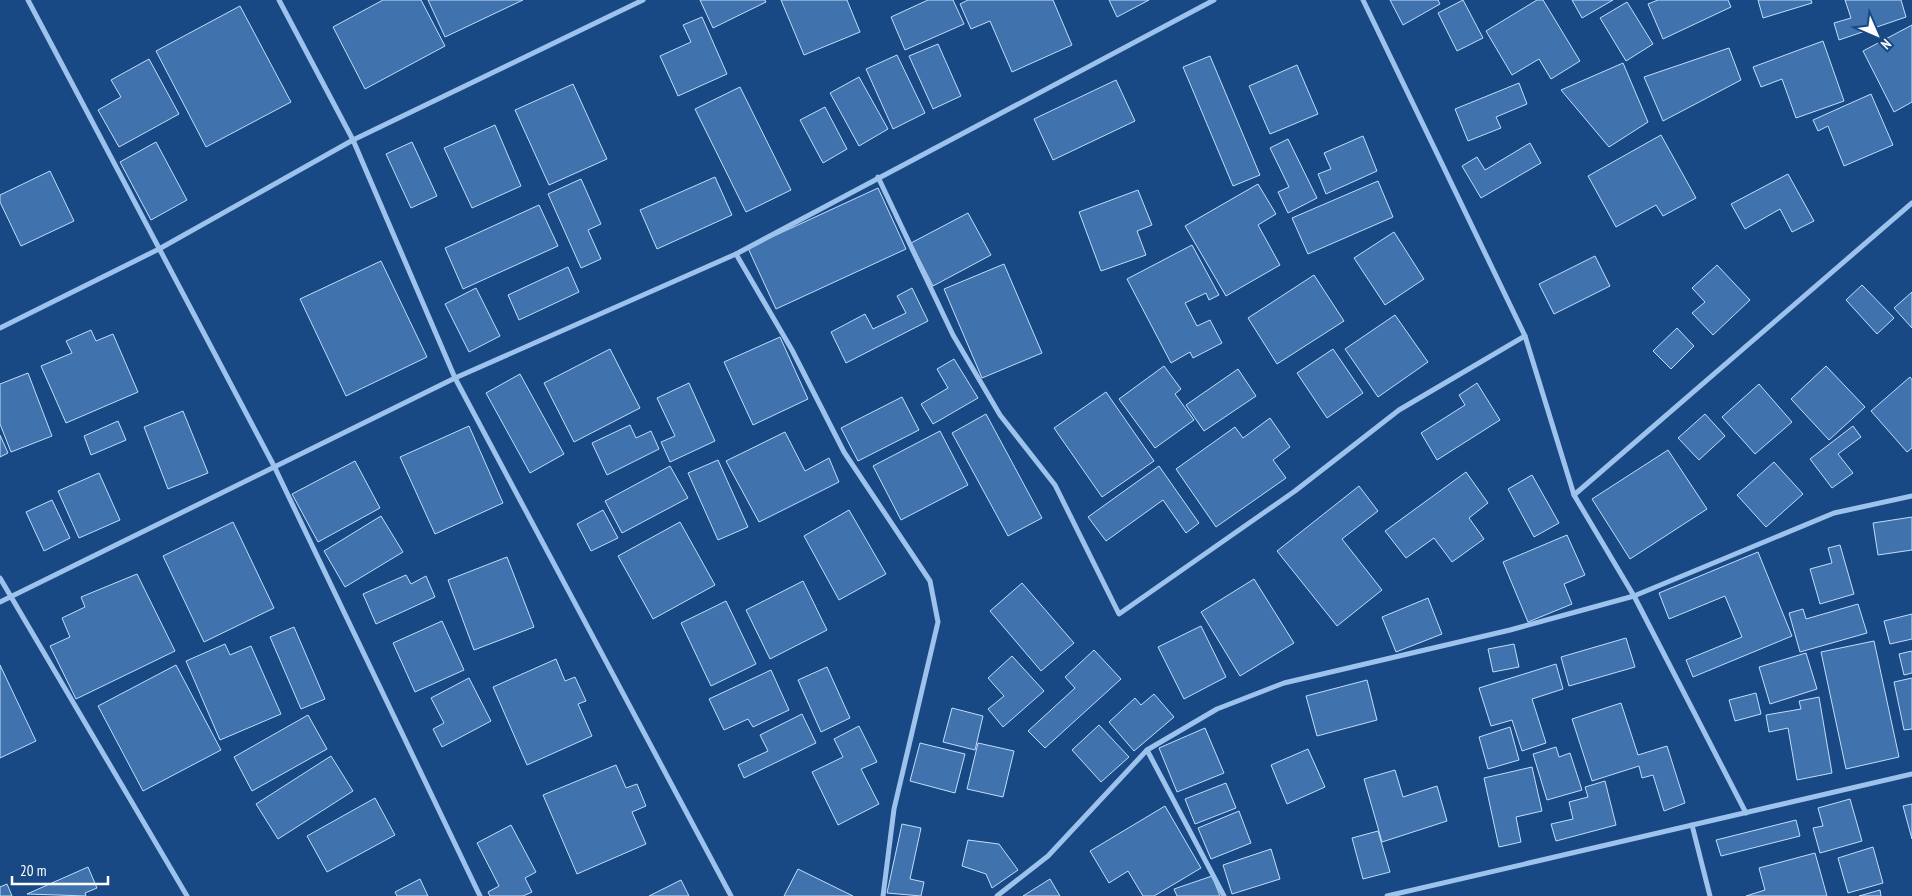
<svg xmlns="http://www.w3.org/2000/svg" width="1912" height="896" viewBox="0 0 1912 896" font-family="'PT Sans Narrow',sans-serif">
  <rect width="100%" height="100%" fill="#184984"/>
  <g fill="#4073ae" stroke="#c2dcf9">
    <path d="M383,0h38l24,46 -80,43 -32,-62z"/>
    <path d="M428,0h95l-78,37z"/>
    <path d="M700,0h65l1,2 -53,26z"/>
    <path d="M781,0h66l13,32 -56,23z"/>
    <path d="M928,0h25l11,24 -59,26 -14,-33z"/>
    <path d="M968,0h85l19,45 -60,27 -22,-51 -19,8 -11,-25z"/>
    <path d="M1109,0h40l-32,17z"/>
    <path d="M1390,0h48l2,4 -37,21z"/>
    <path d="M1463,0l20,38 -26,13 -19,-38z"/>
    <path d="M1537,0h6l37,61 -29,18 -12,-20 -27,16 -26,-44z"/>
    <path d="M1572,0h41l-31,18z"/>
    <path d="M1658,0h70l3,7 -68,32 -15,-35z"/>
    <path d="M1758,0h53l1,3 -49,15z"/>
    <path d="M1845,0h56l5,17 -67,23 -5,-17 17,-5z"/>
    <path d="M1627,2l26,42 -27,17 -26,-43z"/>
    <path d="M240,6l51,96 -85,45 -50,-96z"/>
    <path d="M702,17l25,57 -49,22 -18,-40 31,-14 -8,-17z"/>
    <path d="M1912,25v77l-18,10 -31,-61z"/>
    <path d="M1823,41l21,60 -48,17 -14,-39 -21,8 -8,-20z"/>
    <path d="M938,44l23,52 -28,13 -24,-53z"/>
    <path d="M1729,48l12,32 -78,41 -19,-44z"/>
    <path d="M897,55l28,58 -32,16 -27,-60z"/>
    <path d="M1210,56l50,119 -27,11 -50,-119z"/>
    <path d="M149,59l30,55 -60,33 -21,-37 23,-13 -10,-17z"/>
    <path d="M1623,63l25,59 -39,25 -48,-57z"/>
    <path d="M1297,65l21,49 -48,20 -21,-48z"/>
    <path d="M859,77l29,52 -29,17 -29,-53z"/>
    <path d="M1116,80l19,41 -82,39 -19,-41z"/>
    <path d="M1519,83l8,21 -31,13 5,11 -33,13 -13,-32z"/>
    <path d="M573,84l34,75 -58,26 -34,-75z"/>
    <path d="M740,87l51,103 -45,22 -51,-103z"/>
    <path d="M1871,94l22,51 -49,21 -16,-40 -10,5 -5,-11z"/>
    <path d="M825,107l22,42 -24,14 -23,-43z"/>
    <path d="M495,125l26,61 -49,22 -28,-60z"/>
    <path d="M1661,135l35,63 -33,18 -7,-11 -40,22 -28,-51z"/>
    <path d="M1363,136l14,35 -51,23 -8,-20 13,-5 -7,-16z"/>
    <path d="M1288,139l29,59 -29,15 -10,-21 11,-5 -19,-39z"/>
    <path d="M156,142l31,58 -36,20 -31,-58z"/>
    <path d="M412,142l25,54 -26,12 -25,-54z"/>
    <path d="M1530,143l11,20 -60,35 -19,-32 15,-9 8,13z"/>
    <path d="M50,171l24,50 -53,25 -21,-44v-7z"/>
    <path d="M1788,174l26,47 -22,11 -12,-23 -35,20 -14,-25z"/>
    <path d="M715,177l17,38 -75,34 -17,-39z"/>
    <path d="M581,179l20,45 -13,6 13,29 -20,9 -33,-74z"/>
    <path d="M1378,181l15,36 -85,37 -16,-36z"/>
    <path d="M1258,184l18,30 -18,11 22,40 -54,31 -41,-70z"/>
    <path d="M878,188l28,61 -130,60 -28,-61z"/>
    <path d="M1138,190l14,35 -15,6 9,24 -45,16 -22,-59z"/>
    <path d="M539,205l19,41 -95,43 -18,-41z"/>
    <path d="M968,213l23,42 -58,31 -22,-43z"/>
    <path d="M1394,232l30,47 -39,26 -31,-47z"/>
    <path d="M1192,245l27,50 -10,5 -3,-7 -21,10 12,23 13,-6 12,23 -29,15 -3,-6 -19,11 -44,-84z"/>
    <path d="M1595,256l15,30 -56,28 -15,-30z"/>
    <path d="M381,261l46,96 -81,39 -46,-97z"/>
    <path d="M1004,264l38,89 -60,25 -38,-89z"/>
    <path d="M1717,265l33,35 -37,35 -21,-22 13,-11 -13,-14z"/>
    <path d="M568,267l11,25 -60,28 -11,-25z"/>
    <path d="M1314,275l30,46 -67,43 -29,-46z"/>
    <path d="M1862,285l32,33 -17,16 -31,-34z"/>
    <path d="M476,288l24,48 -31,16 -24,-48z"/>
    <path d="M912,288l16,33 -82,42 -15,-31 34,-18 8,15 33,-16 -9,-17z"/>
    <path d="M1912,292v36l-18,-20z"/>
    <path d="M1395,315l33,47 -50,35 -33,-48z"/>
    <path d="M1677,328l17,18 -23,23 -18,-18z"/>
    <path d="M91,330l5,11 17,-7 25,58 -72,31 -25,-57 31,-13 -6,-12z"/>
    <path d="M780,337l28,62 -55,26 -29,-63z"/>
    <path d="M610,349l30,59 -66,34 -30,-59z"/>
    <path d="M1333,349l30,44 -36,25 -30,-45z"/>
    <path d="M954,359l24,39 -45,26 -12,-20 27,-16 -11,-19z"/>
    <path d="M1164,366l17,23 -6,5 19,26 -39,28 -36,-49z"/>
    <path d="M1826,366l39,41 -36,33 -38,-41z"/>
    <path d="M1238,369l18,27 -52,35 -18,-26z"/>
    <path d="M28,373l24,63 -41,16 -11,-28v-40z"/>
    <path d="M520,374l44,80 -34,19 -44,-80z"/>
    <path d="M1910,377l2,3v68l-5,4 -36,-41z"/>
    <path d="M689,383l26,58 -45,21 -9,-20 14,-6 -18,-38z"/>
    <path d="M1477,383l23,37 -63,40 -16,-27 44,-28 -6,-10z"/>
    <path d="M1759,384l33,38 -37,32 -33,-37z"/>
    <path d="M1106,392l48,69 -52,36 -48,-69z"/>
    <path d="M902,397l17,33 -61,31 -17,-33z"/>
    <path d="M183,411l25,62 -40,16 -24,-62z"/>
    <path d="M986,414l56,104 -34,18 -56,-103z"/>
    <path d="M1705,414l20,22 -26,24 -21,-22z"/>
    <path d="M1270,418l20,29 -17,13 13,18 -70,49 -40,-58 59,-42 8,11z"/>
    <path d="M118,421l8,19 -35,15 -7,-19z"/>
    <path d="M630,425l6,13 15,-7 8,18 -52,26 -15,-32z"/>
    <path d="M469,426l34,77 -68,31 -35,-77z"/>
    <path d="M1853,426l8,11 -23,17 15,19 -21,15 -22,-29z"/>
    <path d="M940,431l28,54 -67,35 -28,-54z"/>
    <path d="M785,432l20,39 24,-13 10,24 -80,40 -33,-61z"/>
    <path d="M0,435l8,18 -8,4z"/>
    <path d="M1668,450l39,59 -77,50 -38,-60z"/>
    <path d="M718,460l30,67 -30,13 -30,-67z"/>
    <path d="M355,461l25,47 -62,34 -26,-48z"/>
    <path d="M1774,462l29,32 -37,33 -29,-32z"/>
    <path d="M670,466l18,32 -66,35 -17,-32z"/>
    <path d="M1159,466l40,57 -13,10 -23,-33 -57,41 -18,-24z"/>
    <path d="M1466,472l22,31 -19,15 15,21 -32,23 -18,-24 -28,20 -21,-27z"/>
    <path d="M99,473l21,47 -41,18 -21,-47z"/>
    <path d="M1532,475l27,48 -25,14 -26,-48z"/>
    <path d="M1359,486l19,25 -36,28 40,51 -45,36 -60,-75z"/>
    <path d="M52,500l18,38 -26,13 -18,-39z"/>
    <path d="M603,510l15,28 -27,13 -14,-27z"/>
    <path d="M849,510l37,64 -47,26 -35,-64z"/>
    <path d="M381,516l22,36 -58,35 -21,-36z"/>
    <path d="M1912,517v33l-34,5 -5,-32z"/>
    <path d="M233,522l41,86 -70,34 -41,-86z"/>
    <path d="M680,522l35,63 -62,34 -35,-63z"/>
    <path d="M1567,535l18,40 -21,9 8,20 -44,18 -25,-60z"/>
    <path d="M1840,545l14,49 -34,10 -10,-35 22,-6 -4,-15z"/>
    <path d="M1758,552l34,84 -99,41 -7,-17 56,-23 -17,-41 -56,23 -10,-26z"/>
    <path d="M507,557l27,70 -60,23 -26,-70z"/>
    <path d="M137,574l38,77 -99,48 -26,-53 20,-9 -8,-19 23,-11 -4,-10z"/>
    <path d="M406,575l5,9 15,-8 9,21 -59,27 -13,-30z"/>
    <path d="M1254,579l40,64 -54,33 -39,-64z"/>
    <path d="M803,581l24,49 -57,29 -24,-49z"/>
    <path d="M1022,583l52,60 -33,28 -51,-60z"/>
    <path d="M1428,598l14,36 -46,18 -14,-35z"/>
    <path d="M726,601l30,63 -45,22 -30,-63z"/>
    <path d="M1858,604l9,29 -67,19 -11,-39 14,-4 3,10z"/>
    <path d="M1912,614v25l-22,5 -6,-23z"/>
    <path d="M442,621l22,49 -49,22 -22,-49z"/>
    <path d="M1201,626l25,51 -42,22 -26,-52z"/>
    <path d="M294,627l31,72 -24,10 -31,-72z"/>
    <path d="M1626,638l9,29 -66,19 -8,-29z"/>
    <path d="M1874,641l25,116 -53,12 -25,-117z"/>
    <path d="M225,644l5,11 21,-9 30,68 -61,26 -34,-79z"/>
    <path d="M1514,644l5,23 -26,5 -5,-23z"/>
    <path d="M1094,650l27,29 -76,69 -17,-17 47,-43 -10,-11z"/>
    <path d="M1912,651v22l-8,2 -5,-21z"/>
    <path d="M1806,653l11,36 -47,15 -11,-37z"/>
    <path d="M1012,656l32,35 -41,36 -15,-18 16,-13 -16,-18z"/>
    <path d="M556,659l9,22 10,-4 11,24 -8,3 14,32 -65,29 -34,-78z"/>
    <path d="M1556,664l7,25 -31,10 14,44 -24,8 -10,-31 -21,6 -12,-38z"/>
    <path d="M0,665l36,76 -36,17z"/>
    <path d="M176,665l45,85 -78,41 -45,-85z"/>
    <path d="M827,667l23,51 -29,14 -23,-52z"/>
    <path d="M771,670l18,40 -36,17 -5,-8 -24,11 -15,-31z"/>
    <path d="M469,678l22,43 -49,26 -9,-18 11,-6 -13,-25z"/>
    <path d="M1912,678v51l-8,1 -10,-48z"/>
    <path d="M1367,680l10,40 -60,16 -11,-40z"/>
    <path d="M1756,693l5,21 -26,7 -6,-21z"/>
    <path d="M1154,694l20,23 -40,34 -25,-29 26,-24 6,7z"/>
    <path d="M1819,697l13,76 -35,7 -9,-52 -19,4 -3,-17 35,-6 -2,-8z"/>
    <path d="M1621,703l17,52 29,-9 18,57 -21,8 -11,-36 -11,3 -3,-12 -47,15 -20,-62z"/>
    <path d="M952,708l31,8 -8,34 -32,-8z"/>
    <path d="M802,714l14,29 -72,35 -6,-13 30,-14 -8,-16z"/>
    <path d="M308,715l19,34 -75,42 -18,-34z"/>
    <path d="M1099,725l30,32 -28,25 -29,-32z"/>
    <path d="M859,726l18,36 -16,7 18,35 -41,21 -26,-53 31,-15 -9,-18z"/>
    <path d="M1510,727l9,33 -31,9 -9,-32z"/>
    <path d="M1205,728l19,45 -47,19 -18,-44z"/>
    <path d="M920,743l45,11 -10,39 -45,-12z"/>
    <path d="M978,743l36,8 -11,46 -36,-8z"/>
    <path d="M1556,747l3,10 11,-4 12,37 -35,10 -14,-46z"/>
    <path d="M1308,749l17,38 -38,17 -16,-39z"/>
    <path d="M331,756l22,35 -75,48 -22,-35z"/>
    <path d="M616,765l10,23 11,-4 9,22 -14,6 14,32 -69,30 -34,-79z"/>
    <path d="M1532,767l10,44 -26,6 5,25 -22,5 -15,-69z"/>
    <path d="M1395,770l8,27 34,-11 10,35 -65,21 -18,-63z"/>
    <path d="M1605,781l11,44 -60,16 -5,-17 22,-5 -4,-17 19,-5 -3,-10z"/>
    <path d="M1226,783l10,25 -41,16 -10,-25z"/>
    <path d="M375,798l20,37 -68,37 -20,-36z"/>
    <path d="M1850,799l12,42 -42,12 -7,-25 10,-2 -5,-18z"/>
    <path d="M1912,804v35l-9,-33z"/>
    <path d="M1165,806l36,62 -47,28h-11l-15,-25 -19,12 -19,-32z"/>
    <path d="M1239,811l12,32 -40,16 -13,-31z"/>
    <path d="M1796,820l4,16 -79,20 -5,-16z"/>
    <path d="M902,824l19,4 -11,51 14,3 -3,14 -34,-3z"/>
    <path d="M511,825l25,47 -11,6 7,14 -9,4h-33l-2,-4 11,-6 -22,-43z"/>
    <path d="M1378,831l12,41 -27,7 -11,-41z"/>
    <path d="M968,840l31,4 19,26 -26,18 -6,-14 -24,-8z"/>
    <path d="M1873,847l10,36 -35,10 -10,-35z"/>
    <path d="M1271,849l9,30 -48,15 -9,-29z"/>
    <path d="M1815,853l12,43h-81l19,-6 -6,-22z"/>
    <path d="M88,867l9,21 -12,5 1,3 -59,-2z"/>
    <path d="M798,869l55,27h-69z"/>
    <path d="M1212,876l8,20h-43l-3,-7z"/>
    <path d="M420,879l8,17h-31l-2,-4z"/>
    <path d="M1050,879l10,17h-37z"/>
    <path d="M681,880l8,16h-40z"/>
    <path d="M7,884l5,12h-12v-9z"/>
    <path d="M1880,890l1,6h-22z"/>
  </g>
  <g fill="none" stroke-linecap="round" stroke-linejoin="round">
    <g stroke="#9dc2ec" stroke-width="5">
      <path d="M28,0l246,466 206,430"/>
      <path d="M279,0l74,140 102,238 276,518"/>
      <path d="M1363,0l162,336 49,159 60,101 112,217"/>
      <path d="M878,177l75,158 47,80 55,70 64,129 176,-123 104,-81 126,-74"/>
      <path d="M736,254l56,96 52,102 86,129 8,41 -44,187 -11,87"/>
      <path d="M0,328l159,-79 194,-109 290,-140"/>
      <path d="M1574,495l338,-292"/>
      <path d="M0,578l187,318"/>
      <path d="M0,602l455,-224 281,-124 478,-254"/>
      <path d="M1147,750l77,146"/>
      <path d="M1692,825l18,71"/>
      <path d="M997,896l51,-40 99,-106 70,-41 67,-26 226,-53 124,-34 200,-83 78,-17"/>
      <path d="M1387,896l525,-122"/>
    </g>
  </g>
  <g transform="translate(1877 35) rotate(135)" stroke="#184984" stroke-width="4" paint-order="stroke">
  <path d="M0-4L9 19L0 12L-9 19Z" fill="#ffffff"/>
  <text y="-8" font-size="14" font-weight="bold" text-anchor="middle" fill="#ffffff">N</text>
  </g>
  <path d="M12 876v8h96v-8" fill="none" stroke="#ffffff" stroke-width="2.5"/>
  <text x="20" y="876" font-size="15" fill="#ffffff" stroke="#184984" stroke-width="4" paint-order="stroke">20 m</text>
</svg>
